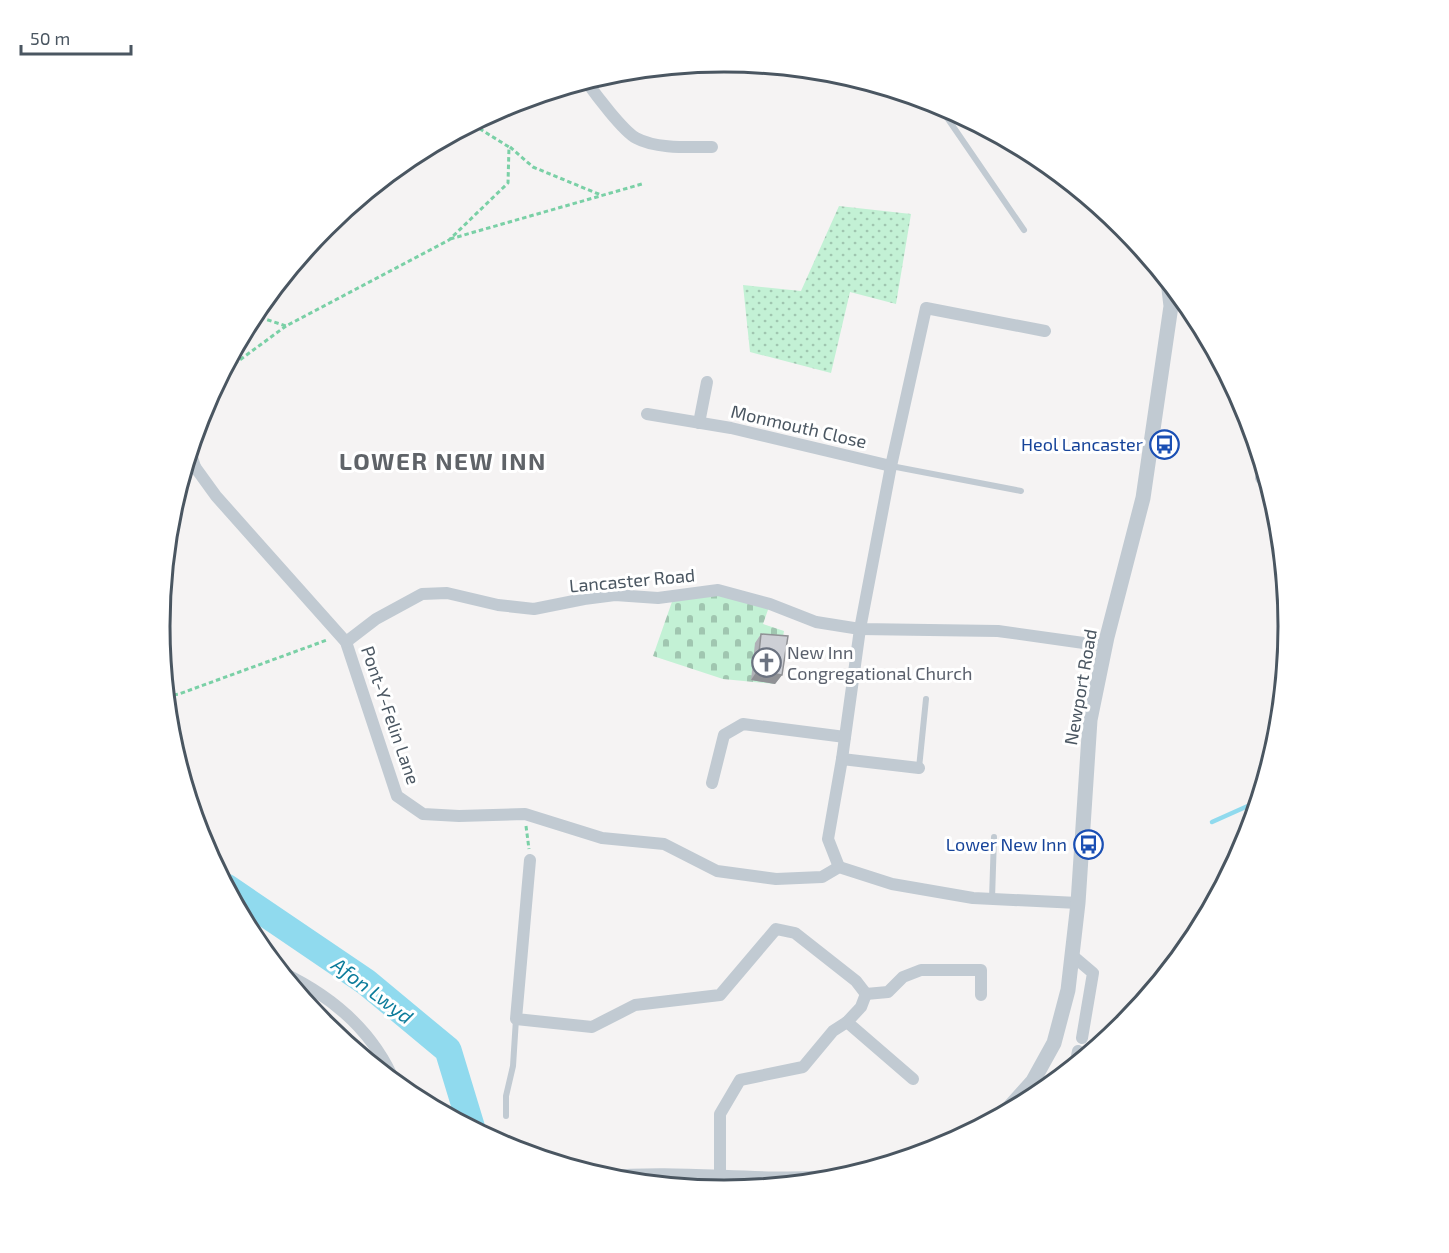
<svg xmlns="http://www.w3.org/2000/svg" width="1449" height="1253" viewBox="0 0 1449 1253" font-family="'Exo 2',sans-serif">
  <defs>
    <pattern id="grass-dots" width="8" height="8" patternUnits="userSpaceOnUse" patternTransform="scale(1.5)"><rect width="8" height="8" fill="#c3f1d5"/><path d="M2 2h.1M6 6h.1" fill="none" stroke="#a0c6b0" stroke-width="1.8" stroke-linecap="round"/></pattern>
    <pattern id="cemetery-stones" width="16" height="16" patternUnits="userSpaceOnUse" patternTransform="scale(1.5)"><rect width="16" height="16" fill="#c3f1d5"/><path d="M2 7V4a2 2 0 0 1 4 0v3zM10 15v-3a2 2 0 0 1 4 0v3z" fill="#a0c6b0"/></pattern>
  </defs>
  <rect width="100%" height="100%" fill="#f5f3f3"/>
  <path fill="url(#grass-dots)" d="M839,206l72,8 -15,90 -46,-12 -19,81 -81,-21 -7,-67 58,6z"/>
  <path fill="url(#cemetery-stones)" d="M718,590l52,14 -7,20 21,7 -9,53 -52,-5 -70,-23 21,-60z"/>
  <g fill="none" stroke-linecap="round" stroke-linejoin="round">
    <path stroke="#90daee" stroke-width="4.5" d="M1212,822l47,-21"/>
    <path stroke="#90daee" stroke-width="27" d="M226,887l140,95 82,68 24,79"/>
    <g stroke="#7ad0a6" stroke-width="3" stroke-dasharray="4.5 3" stroke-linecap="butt">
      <path d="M510,147l23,20 68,28"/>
      <path d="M450,239l192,-55"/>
      <path d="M253,315l33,11 163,-86 59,-57 1,-36 -37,-23"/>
      <path d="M222,373l64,-47"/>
      <path d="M166,696l13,-2 148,-54"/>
      <path d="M526,826l3,23"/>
    </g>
    <g stroke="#c1cad2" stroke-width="6">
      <path d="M937,103l87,127"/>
      <path d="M891,466l130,25"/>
      <path d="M919,768l7,-69"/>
      <path d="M992,899l2,-62"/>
      <path d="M506,1116v-20l7,-30 3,-47"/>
    </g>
    <g stroke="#c1cad2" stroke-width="12">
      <path d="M586,81c10,14 37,50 50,57 20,11 53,9 76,9"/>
      <path d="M647,414l84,14 160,38"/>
      <path d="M699,423l8,-41"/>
      <path d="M185,467h10l-5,-16"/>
      <path d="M195,467l21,29 130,146 51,154 26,18 36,2 66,-2 77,24 62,6 53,27 59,8 46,-2 17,-10 53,17 81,14 105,5"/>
      <path d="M1261,478l4,-7"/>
      <path d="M346,642l30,-23 46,-25 25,-1 51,12 36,4 50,-10 31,-4 43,3 60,-8 52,14 46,18 44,7 138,2 107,15"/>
      <path d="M842,759l77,9"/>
      <path d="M712,783l12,-48 19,-11 102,13"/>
      <path d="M530,860l-14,159 76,8 43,-22 85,-10 56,-66 19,4 61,48 10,13"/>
      <path d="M839,867l-11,-28 14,-80 18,-130 31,-163 35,-158 119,23"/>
      <path d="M1073,956l20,17 -11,65"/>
      <path d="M281,972c51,24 92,58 114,111"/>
      <path d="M866,994l22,-2 15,-15 18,-7h60v25"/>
      <path d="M847,1022l66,57"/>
      <path d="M1075,1066l3,-15"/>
      <path d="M720,1177v-63l20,-34 63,-13 30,-36 14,-9 14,-15 5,-13"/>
    </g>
    <g stroke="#c1cad2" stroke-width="15">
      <path d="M996,1119l11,-9 26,-29 21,-38 14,-53 10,-87 12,-183 17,-83 36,-139 28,-192 -3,-25"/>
      <path d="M606,1178c82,-8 165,8 246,-3"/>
    </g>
  </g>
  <path fill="#b0b2b7" d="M761,634l21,41 -7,9 -24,-4 4,-37z"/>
  <path fill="#909195" d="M757,671l25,4 -7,9 -24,-4z"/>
  <path fill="#cdcfd5" stroke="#909195" stroke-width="1.5" d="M761,634l27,2 -6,39 -25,-4z"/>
  <defs>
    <symbol id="bus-ring" viewBox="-11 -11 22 22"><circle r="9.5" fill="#fff" stroke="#1a4fb4" stroke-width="1.5"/><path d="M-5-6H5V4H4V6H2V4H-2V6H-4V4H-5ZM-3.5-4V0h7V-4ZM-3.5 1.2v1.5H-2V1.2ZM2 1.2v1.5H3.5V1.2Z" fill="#1a4fb4"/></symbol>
    <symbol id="church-ring" viewBox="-11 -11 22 22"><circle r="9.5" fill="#fff" stroke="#6b7280" stroke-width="1.5"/><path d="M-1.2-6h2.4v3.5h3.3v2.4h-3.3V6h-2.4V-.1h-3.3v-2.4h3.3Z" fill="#6b7280"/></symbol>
  </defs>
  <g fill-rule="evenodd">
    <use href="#bus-ring" x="1148" y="428" width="33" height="33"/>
    <use href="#church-ring" x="750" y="646" width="33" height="33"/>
    <use href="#bus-ring" x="1072" y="828" width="33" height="33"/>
  </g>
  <g text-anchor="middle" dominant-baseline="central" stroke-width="6" stroke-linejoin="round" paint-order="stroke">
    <g font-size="18" fill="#4a5661" stroke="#fff">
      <text transform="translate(799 426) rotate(13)">Monmouth Close</text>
      <text transform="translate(632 580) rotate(-5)">Lancaster Road</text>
      <text transform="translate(1080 687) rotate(-80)">Newport Road</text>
      <text transform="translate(391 715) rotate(71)">Pont-Y-Felin Lane</text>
    </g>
    <g font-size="18" fill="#164399" stroke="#fff" text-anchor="end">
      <text x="1143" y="444">Heol Lancaster</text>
      <text x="1067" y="844">Lower New Inn</text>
    </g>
    <g font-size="18" fill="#5b616d" stroke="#fff" text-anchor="start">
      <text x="787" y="652">New Inn<tspan x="787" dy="21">Congregational Church</tspan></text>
    </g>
    <g font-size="20" font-style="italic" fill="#0c7c9b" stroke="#fff">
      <text transform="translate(373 990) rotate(37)">Afon Lwyd</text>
    </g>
    <g font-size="24" font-weight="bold" letter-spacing="1.5" fill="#5f6368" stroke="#fff">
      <text x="443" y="460">LOWER NEW INN</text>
    </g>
  </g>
  <path d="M0 0H1449V1253H0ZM170 626a554 554 0 1 1 1108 0a554 554 0 1 1-1108 0Z" fill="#fff" fill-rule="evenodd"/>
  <path fill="none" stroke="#4a5661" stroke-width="3" d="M170 626a554 554 0 1 1 1108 0a554 554 0 1 1-1108 0Z"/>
  <path d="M21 45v9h110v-9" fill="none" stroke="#4a5661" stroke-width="3"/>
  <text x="30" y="45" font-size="18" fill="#4a5661" stroke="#ffffff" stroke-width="4.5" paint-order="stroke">50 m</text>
</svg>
